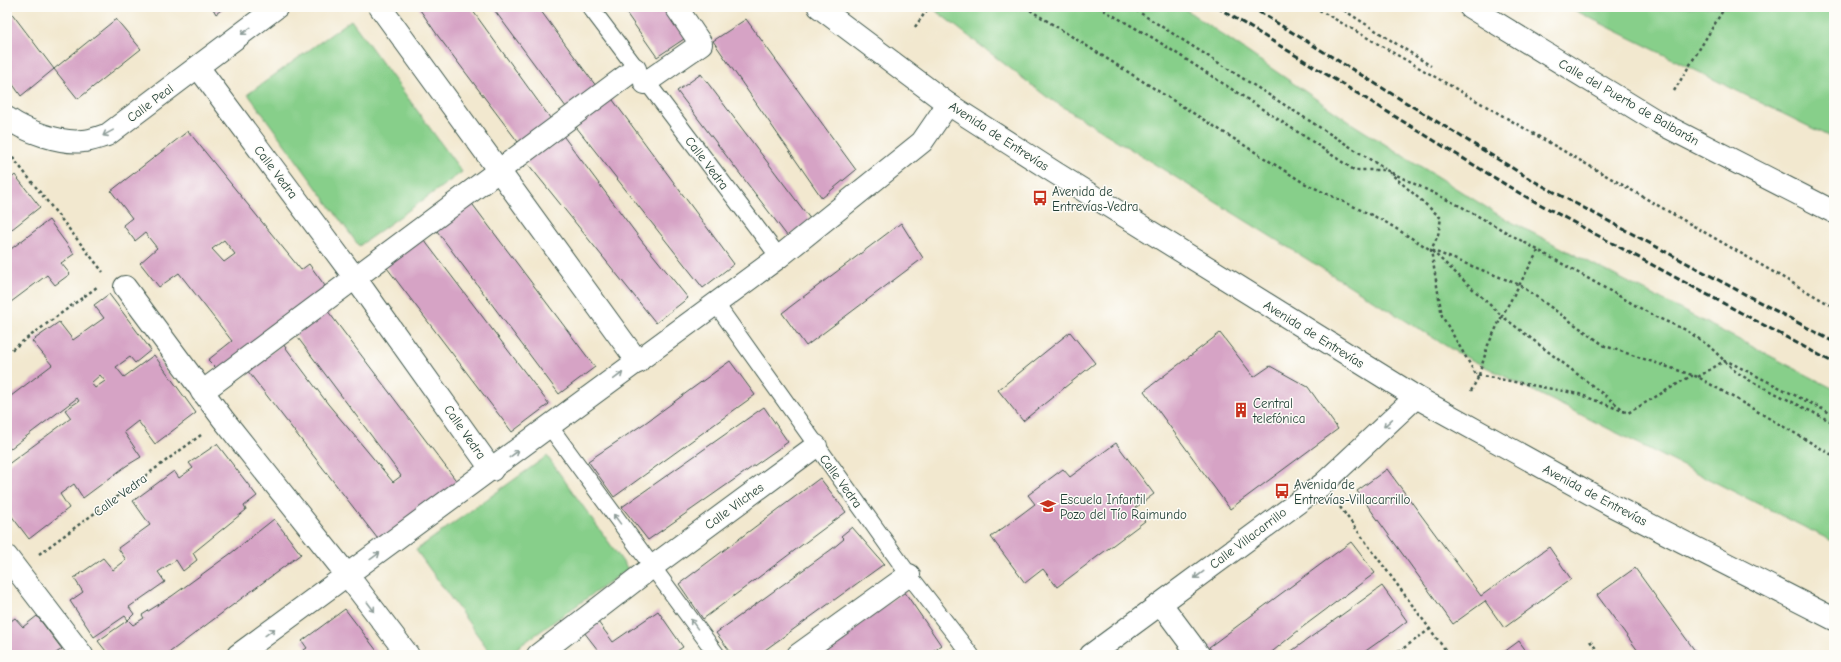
<svg xmlns="http://www.w3.org/2000/svg" width="1841" height="662" viewBox="0 0 1841 662" font-family="'Comic Neue',sans-serif">
  <rect width="100%" height="100%" fill="#fdfcf7"/>
  <filter id="ink" filterUnits="userSpaceOnUse"><feTurbulence type="fractalNoise" baseFrequency=".025" numOctaves="2"/><feDisplacementMap in="SourceGraphic" scale="8" xChannelSelector="R" yChannelSelector="G"/><feConvolveMatrix kernelMatrix="1 2 1 2 8 2 1 2 1" color-interpolation-filters="sRGB"/></filter>
  <filter id="wash" filterUnits="userSpaceOnUse"><feTurbulence type="fractalNoise" baseFrequency=".012" numOctaves="4" result="noise"/><feDisplacementMap in="SourceGraphic" scale="16" xChannelSelector="R" yChannelSelector="G"/><feGaussianBlur stdDeviation="0.9" result="paint"/><feColorMatrix in="noise" values="0 0 0 0 0 0 0 0 0 0 0 0 0 0 0 0 0 1.4 0 .05"/><feComposite in="paint" operator="in"/></filter>
  <g filter="url(#wash)">
    <rect width="100%" height="100%" fill="#f2e8cf"/>
    <g fill="#87cf8a" stroke="#53865f">
      <path d="M931,7h251l172,118 148,92 332,172v153l-378,-190 -409,-255z"/>
      <path d="M1568,7h266v132z"/>
      <path d="M351,20l111,152 -103,74 -111,-152z"/>
      <path d="M547,456l81,113 -121,86h-15l-76,-105z"/>
    </g>
    <g id="blocks">
      <g fill="#d6a3c5" fill-rule="evenodd">
        <path d="M7,7l47,62 -33,27 -14,-20z"/>
        <path d="M212,7h13l-9,7z"/>
        <path d="M418,7h52l83,115 -32,24 -83,-110z"/>
        <path d="M492,7h46l61,83 -30,21z"/>
        <path d="M622,7h48l20,28 -33,22z"/>
        <path d="M116,19l25,30 -63,50 -24,-30z"/>
        <path d="M746,19l110,151 -34,28 -109,-157z"/>
        <path d="M701,74l110,146 -23,17 -111,-146z"/>
        <path d="M610,96l124,168 -31,24 -130,-165z"/>
        <path d="M188,131l113,139 8,-6 19,26 -109,81 -11,-11 24,-19 -53,-68 -20,14 -19,-24 17,-15 -12,-15 -10,8 -12,-16 9,-7 -21,-27zM224,240l11,14 -11,8 -12,-13z"/>
        <path d="M561,133l80,107 47,58 -32,25 -132,-164z"/>
        <path d="M15,175l25,32 -33,26v-51z"/>
        <path d="M470,201l125,166 -36,27 -125,-167z"/>
        <path d="M49,220l25,34 -13,9 9,11 -15,11 -8,-10 -40,30v-53z"/>
        <path d="M901,223l22,35 -117,88 -24,-33z"/>
        <path d="M421,236l128,168 -37,28 -128,-168z"/>
        <path d="M109,294l42,56 -16,13 -5,-6 -14,10 8,10 30,-22 42,58 -41,31 -17,-23 -14,11 17,25 -15,9 -43,32 -9,-14 -14,10 9,14 -40,31 -22,-29v-45l64,-47 -6,-8 14,-9 -2,-3 -70,53v-52l45,-34 -20,-24 27,-19 14,18 31,-22 -10,-13zM100,375l5,6 -10,7 -4,-5z"/>
        <path d="M327,310l131,173 -77,60 -134,-173 36,-26 45,60 65,78 8,-6 -7,-10 -99,-132z"/>
        <path d="M1070,332l25,31 -72,58 -25,-31z"/>
        <path d="M1220,333l34,44 16,-11 38,21 30,42 -108,80 -86,-118z"/>
        <path d="M730,361l25,34 -141,102 -26,-36 57,-38z"/>
        <path d="M764,407l24,35 -140,98 -26,-33z"/>
        <path d="M1116,443l38,51 -19,14 10,13 -88,66 -14,-18 -18,14 -34,-46 44,-33 -7,-9 35,-26 7,8z"/>
        <path d="M217,444l40,52 -13,10 2,4 -53,43 4,7 -14,11 -7,-11 -18,12 7,10 -36,25 5,7 -6,6 -3,-4 -31,21 -24,-36 13,-9 -9,-14 29,-20 10,12 13,-10 -8,-12 32,-23 -17,-24 41,-30 5,7 14,-10 -4,-5z"/>
        <path d="M1387,469l94,127 68,-49 22,32 -67,49 -19,-27 -32,23 -96,-133z"/>
        <path d="M820,478l26,34 -143,107 -24,-35z"/>
        <path d="M274,519l27,35 -135,101h-57l-11,-14 30,-21 5,5 11,-7 -2,-3 30,-19 58,-42z"/>
        <path d="M852,527l32,37 -126,91h-25l-17,-22 116,-84 12,-10 -3,-3z"/>
        <path d="M1351,542l24,31 -71,53 -36,29h-53l-6,-8z"/>
        <path d="M1635,568l63,87h-57l-44,-60z"/>
        <path d="M1382,586l25,35 -13,10 -34,24h-74z"/>
        <path d="M904,591l37,54 -14,10h-109z"/>
        <path d="M345,609l35,46h-84l11,-7 -5,-7z"/>
        <path d="M658,611l25,36 -12,8h-71l1,-1 -17,-22 14,-10 15,20z"/>
        <path d="M37,616l25,33 -9,6h-46v-31l8,-6 8,9z"/>
        <path d="M1519,641l10,14h-29z"/>
      </g>
    </g>
  </g>
  <g filter="url(#ink)">
    <use href="#blocks" fill-opacity="0" stroke="#3f574b" stroke-width="1"/>
    <g fill="none" stroke-linecap="round" stroke-linejoin="round">
      <defs>
        <g id="service">
          <path d="M590,7l189,250"/>
          <path d="M716,304l193,271 62,80"/>
          <path d="M550,427l167,228"/>
        </g>
        <path id="pedestrian" d="M645,83l56,-39 -25,-37"/>
        <g id="minor">
          <path d="M380,7l258,355"/>
          <path d="M198,67l157,211 137,192"/>
          <path d="M7,118c18,13 54,26 76,23 8,0 16,-4 24,-6l170,-128"/>
          <path d="M125,287l98,132 125,157 60,79"/>
          <path d="M202,392l433,-323"/>
          <path d="M7,557l75,98"/>
          <path d="M1161,604l38,51"/>
          <path d="M238,655l541,-398 143,-115 26,-38"/>
          <path d="M538,655l114,-88 164,-121"/>
          <path d="M798,655l111,-80"/>
          <path d="M1091,655l232,-171 93,-87"/>
        </g>
        <path id="tertiary" d="M1470,7l188,115 176,90"/>
        <path id="primary" d="M819,7l129,97 106,68 362,225 197,109 221,113"/>
      </defs>
      <use href="#service" stroke="#3f574b" stroke-width="18"/>
      <use href="#pedestrian" stroke="#3f574b" stroke-width="24"/>
      <use href="#minor" stroke="#3f574b" stroke-width="24"/>
      <use href="#tertiary" stroke="#3f574b" stroke-width="24"/>
      <use href="#primary" stroke="#3f574b" stroke-width="24"/>
      <g stroke="#3f574b" stroke-width="2.5" stroke-dasharray="3 3" stroke-linecap="butt">
        <path d="M1025,7l279,176 78,37 49,30 89,35 85,61 93,31 136,79"/>
        <path d="M1098,7l55,31 160,104 41,28h32l76,37 194,110 30,13 23,16 26,25 14,9 85,43"/>
        <path d="M1131,7l254,162"/>
        <path d="M1314,7l520,300"/>
        <path d="M1339,7l92,59"/>
        <path d="M915,27l14,-20"/>
        <path d="M1674,91l51,-84"/>
        <path d="M9,153l94,119"/>
        <path d="M1389,172l52,46 -3,17 -7,15 11,66 36,62"/>
        <path d="M1432,251l70,65 -14,29 -10,33 -7,13"/>
        <path d="M1538,251l-36,65 123,95"/>
        <path d="M7,353l90,-66"/>
        <path d="M1478,375l101,19 49,19 63,-37h2"/>
        <path d="M1698,377l26,-16 5,1 105,53"/>
        <path d="M1340,507l109,148"/>
        <path d="M39,554l162,-119"/>
        <path d="M1590,641l11,14"/>
        <path d="M1394,655l36,-26"/>
      </g>
      <use href="#service" stroke="#fff" stroke-width="16"/>
      <use href="#pedestrian" stroke="#fff" stroke-width="22"/>
      <use href="#minor" stroke="#fff" stroke-width="22"/>
      <use href="#tertiary" stroke="#fff" stroke-width="22"/>
      <use href="#primary" stroke="#fff" stroke-width="22"/>
      <g stroke="#1f3d34" stroke-width="3" stroke-dasharray="6 3" stroke-linecap="butt">
        <path d="M1217,7l304,187 313,169"/>
        <path d="M1251,7l279,172 304,163"/>
      </g>
    </g>
    <defs><path id="oneway-shaft" d="M-6 0H5M1.5-3L5.5 0L1.5 3" fill="none" stroke-width="1.6" stroke-linecap="round" stroke-linejoin="round"/></defs>
    <g stroke="#8f9e9a">
      <use href="#oneway-shaft" transform="translate(246 31) rotate(143)"/>
      <use href="#oneway-shaft" transform="translate(108 133) rotate(151)"/>
      <use href="#oneway-shaft" transform="translate(618 376) rotate(-37)"/>
      <use href="#oneway-shaft" transform="translate(1388 423) rotate(137)"/>
      <use href="#oneway-shaft" transform="translate(514 454) rotate(-37)"/>
      <use href="#oneway-shaft" transform="translate(617 519) rotate(-126)"/>
      <use href="#oneway-shaft" transform="translate(375 556) rotate(-36)"/>
      <use href="#oneway-shaft" transform="translate(1199 575) rotate(143)"/>
      <use href="#oneway-shaft" transform="translate(371 607) rotate(53)"/>
      <use href="#oneway-shaft" transform="translate(694 624) rotate(-126)"/>
      <use href="#oneway-shaft" transform="translate(270 632) rotate(-36)"/>
    </g>
  </g>
  <defs>
    <symbol id="bus-bare" viewBox="-9 -9 18 18"><path d="M-5-6H5V4H4V6H2V4H-2V6H-4V4H-5ZM-3.5-4V0h7V-4ZM-3.5 1.2v1.5H-2V1.2ZM2 1.2v1.5H3.5V1.2Z" fill="#c8321e" stroke="#fdfcf7" stroke-width="2.5" paint-order="stroke"/></symbol>
    <symbol id="building-bare" viewBox="-9 -9 18 18"><path d="M-4-6H4V6H1V3H-1V6H-4ZM-2.5-4.3h1.7v1.8h-1.7ZM.8-4.3h1.7v1.8H.8ZM-2.5-1h1.7V.8h-1.7ZM.8-1h1.7V.8H.8Z" fill="#c8321e" stroke="#fdfcf7" stroke-width="2.5" paint-order="stroke"/></symbol>
    <symbol id="school-bare" viewBox="-9 -9 18 18"><path d="M0-5L7-2L0 1L-7-2ZM-4 1L0 2.5L4 1V4Q0 6-4 4Z" fill="#c8321e" stroke="#fdfcf7" stroke-width="2.5" paint-order="stroke"/></symbol>
  </defs>
  <g fill-rule="evenodd">
    <use href="#bus-bare" x="1029" y="187" width="22" height="22"/>
    <use href="#building-bare" x="1230" y="399" width="22" height="22"/>
    <use href="#bus-bare" x="1271" y="480" width="22" height="22"/>
    <use href="#school-bare" x="1037" y="495" width="22" height="22"/>
  </g>
  <g text-anchor="middle" dominant-baseline="central" stroke-width="3" stroke-linejoin="round" paint-order="stroke">
    <g font-size="13" fill="#1f3d34" stroke="#fdfcf7">
      <text transform="translate(1629 102) rotate(30)">Calle del Puerto de Balbarán</text>
      <text transform="translate(150 103) rotate(-37)">Calle Peal</text>
      <text transform="translate(999 136) rotate(33)">Avenida de Entrevías</text>
      <text transform="translate(707 163) rotate(53)">Calle Vedra</text>
      <text transform="translate(276 172) rotate(53)">Calle Vedra</text>
      <text transform="translate(1314 334) rotate(32)">Avenida de Entrevías</text>
      <text transform="translate(465 432) rotate(55)">Calle Vedra</text>
      <text transform="translate(841 481) rotate(54)">Calle Vedra</text>
      <text transform="translate(120 495) rotate(-36)">Calle Vedra</text>
      <text transform="translate(1595 495) rotate(28)">Avenida de Entrevías</text>
      <text transform="translate(734 506) rotate(-36)">Calle Vilches</text>
      <text transform="translate(1248 538) rotate(-37)">Calle Villacarrillo</text>
    </g>
    <g font-size="13" fill="#1f3d34" stroke="#fdfcf7" text-anchor="start">
      <text x="1052" y="191">Avenida de<tspan x="1052" dy="15">Entrevías-Vedra</tspan></text>
      <text x="1253" y="403">Central<tspan x="1253" dy="15">telefónica</tspan></text>
      <text x="1294" y="484">Avenida de<tspan x="1294" dy="15">Entrevías-Villacarrillo</tspan></text>
      <text x="1060" y="499">Escuela Infantil<tspan x="1060" dy="15">Pozo del Tío Raimundo</tspan></text>
    </g>
  </g>
  <rect width="1841" height="662" fill="none" stroke="#fdfcf7" stroke-width="24"/>
</svg>
